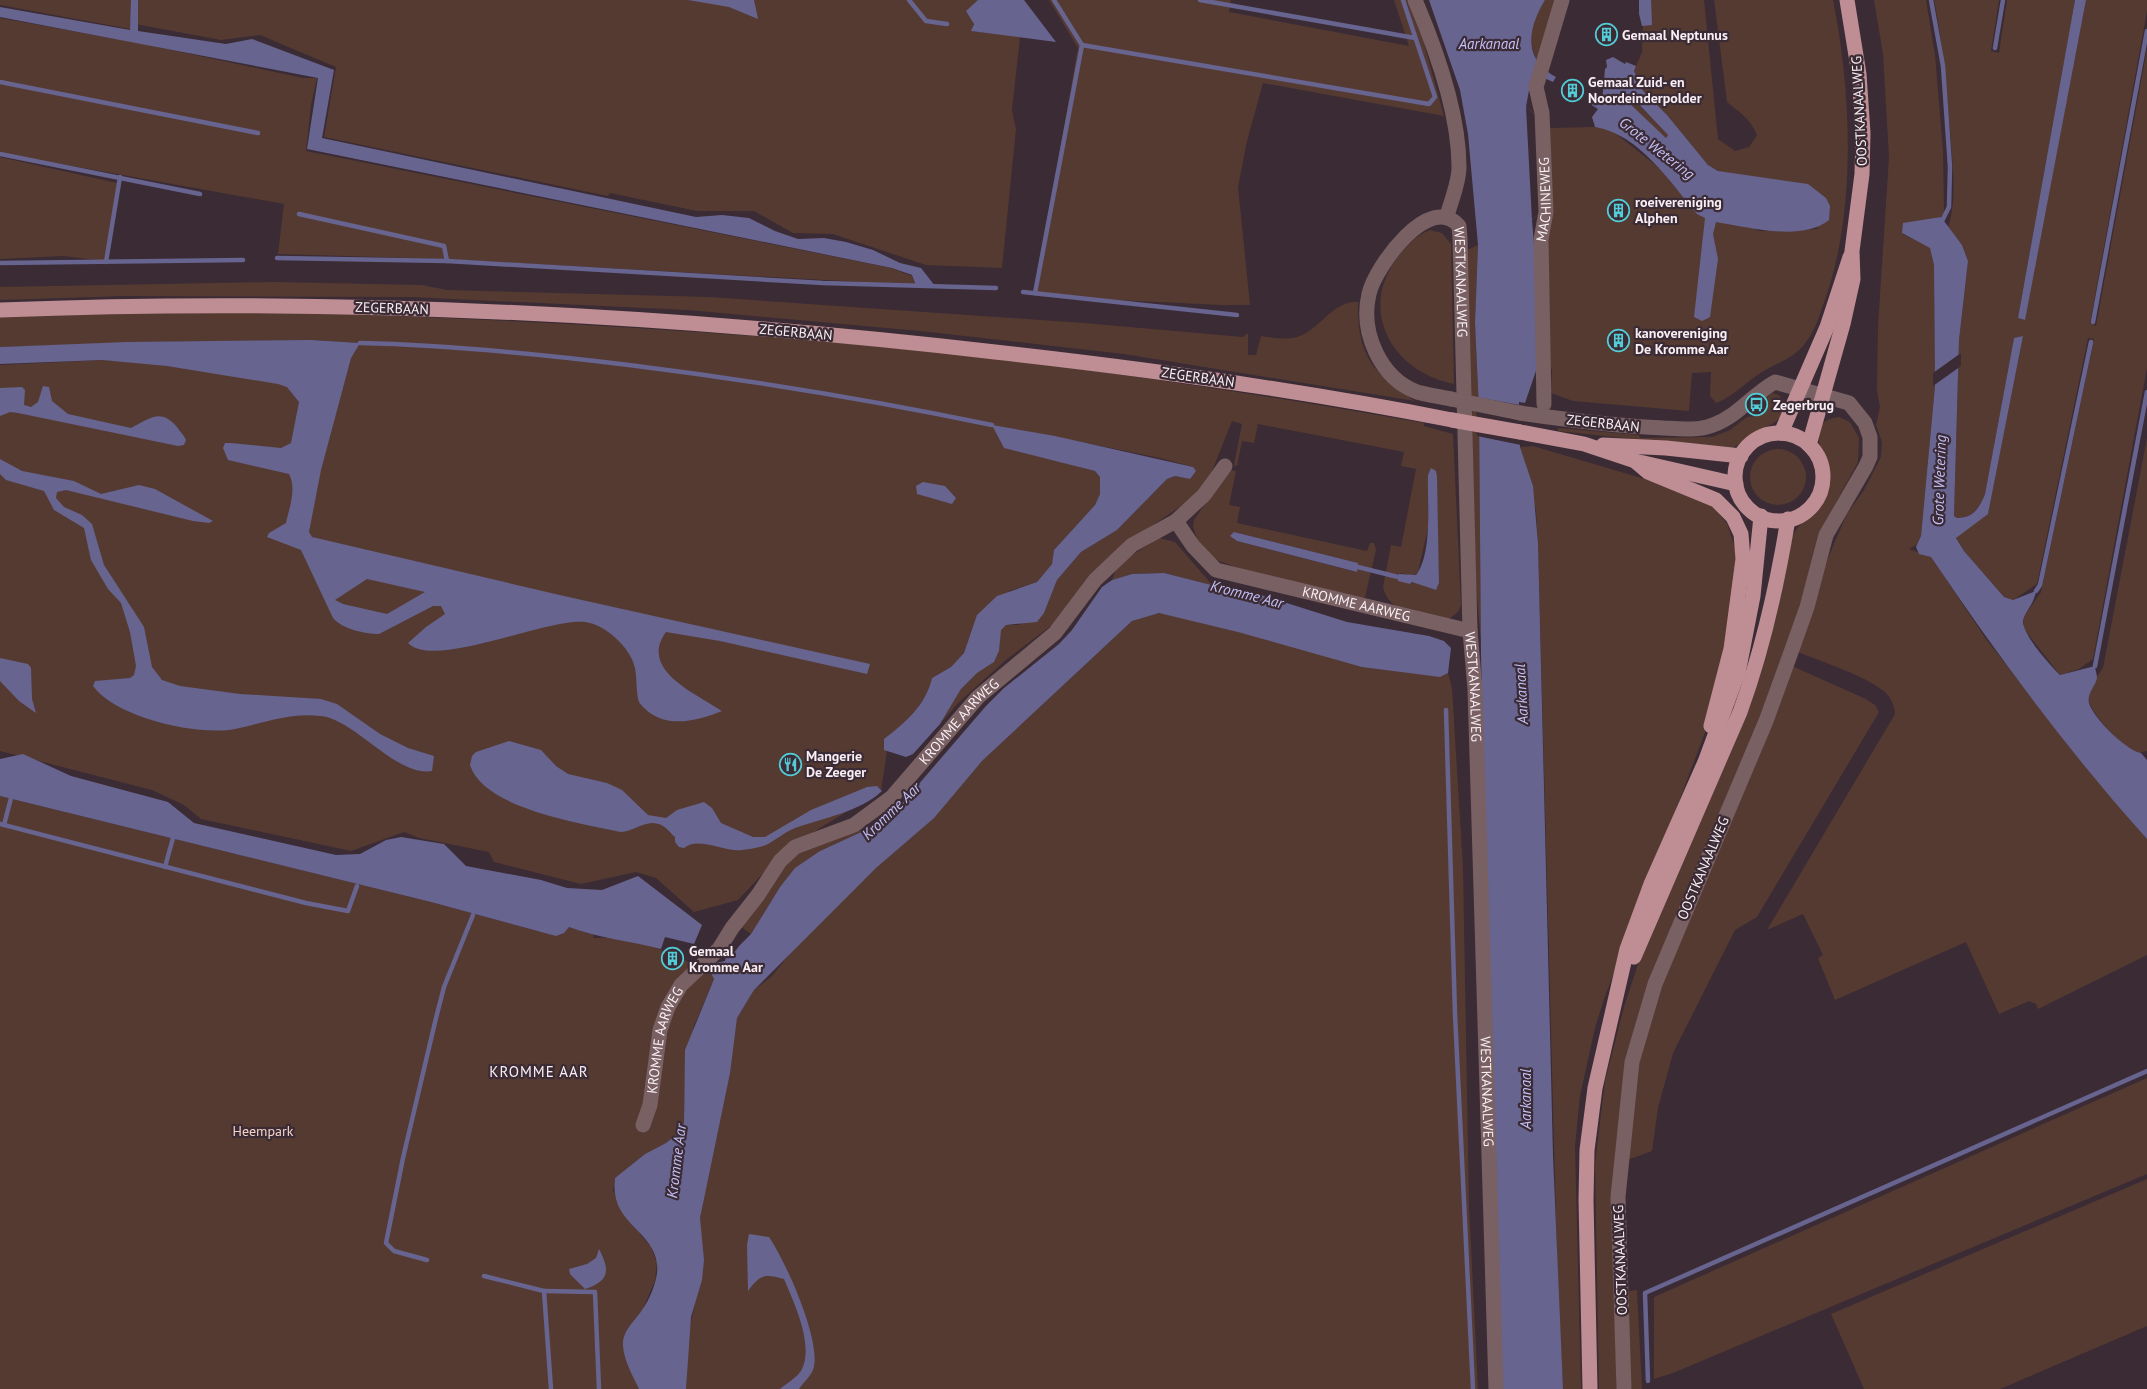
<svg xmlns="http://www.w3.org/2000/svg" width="2147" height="1389" viewBox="0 0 2147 1389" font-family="'PT Sans',sans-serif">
  <rect width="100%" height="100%" fill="#3b2b34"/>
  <g fill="#553a32" fill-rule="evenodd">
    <path d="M0,0h978l-6,31 48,6 -8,73 4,19 -14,139 -76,-3 -93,-31 -40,-1 -39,-22h-57l-87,-18 -2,3 -284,-59 12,-70 -76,-32 -39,5 -91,-17v6l-130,-24z"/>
    <path d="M1049,0h182l-2,12 180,34 -15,-46h14l15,40 21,76 -181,-33 -16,58 -9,46 12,118h-29l-187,-9 44,-248z"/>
    <path d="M1545,0h12l-19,62c-13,-23 -6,-42 7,-62z"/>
    <path d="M1644,0h60l14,139 17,12 14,-4 8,-12c-6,-16 -18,-23 -30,-33l-13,-102h119c19,93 24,218 -11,308 -4,12 -8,24 -16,34 -12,18 -34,22 -50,34 -14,10 -24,21 -40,27l-6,-7 1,-24 -19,1 -3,38 -116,-10 -22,-8 1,-24 -4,-1v-240l47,-1 15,2 53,42 13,18 83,42 60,-2 -111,-64 -41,-50 -25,-24 -8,-20 8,-19z"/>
    <path d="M1874,0h52l9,55 8,95 1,63 -3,4 -11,2 -28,15 28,13 4,18 1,121 -14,150 -5,11v-2l-7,4 22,8 55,82 88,113 73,87v116l-109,54 -2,-5 -7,-3 -30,13 -33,-72 -131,58 -17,-42 5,-3 -20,-41 -36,16 128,-216c-1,-8 -3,-15 -9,-21 -19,-17 -64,-31 -88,-41l22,-74 16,-39 11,-25 17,-24 17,-33 1,-15 -6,-17 4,-18 -3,-16 1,-65 11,-169 -6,-103z"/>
    <path d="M1934,0h65l-8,51 8,2 8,-53h68l-57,318 6,2 62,-320h61v11l-57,312 6,3 51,-277v319l-54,291 -14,10 -19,6 -36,-46 -1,-11 18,-26 53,-253 -6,-1 -51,246 -24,16 -9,-3 -40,-46 -8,-14 32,-24 35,-177 -9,2 -29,156c-6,15 -12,24 -28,24l-3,-2 5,-176 9,-79 -6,-16 -14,-17c10,-32 4,-66 2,-98 -4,-44 -7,-87 -16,-130z"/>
    <path d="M0,18l134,24 169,36h14l-6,27 -5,46 585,117 21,8 3,9 -471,-26 -166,-5 6,-50 -284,-51z"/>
    <path d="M1629,95l39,40 -2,3 -40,-38z"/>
    <path d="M0,157l117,26 -12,78 -42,-5 -63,3z"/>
    <path d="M1430,230l12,3 9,11 3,140c-62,-12 -97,-74 -56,-127 9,-12 19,-22 32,-27z"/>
    <path d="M1478,245l-3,78 4,87 2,232 -9,-101 -7,-290z"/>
    <path d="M275,282l147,3 25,5 262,7 375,26 159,14 5,-4v22h8l5,-19c12,2 24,4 36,1 23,-7 36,-37 61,-35 -1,54 15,71 57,99l-291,-47 -204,-23 -232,-21 -277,-13 -287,-1 -124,4v-13z"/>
    <path d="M171,308c284,9 569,20 852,54 135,16 268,38 401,61v3l29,8 8,171 -3,7 -9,7c-24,-5 -60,-3 -66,-32l8,-42 10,2 15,-78 -15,-3 3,-14 -146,-28 -4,19 -12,-2 -5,25 -3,-1 8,-41 -10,-3 -20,50 -16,25 -73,49 -33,29 -38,51 -45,34 -49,44 -18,21 21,-35 16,-16 17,-11 5,-11 1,-21 6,-5h12l26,-12 13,-33 24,-28 36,-22 50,-51 8,-3 15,3 3,-12 -33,-9 -124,-25 43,34 16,4 5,6v17l-5,11 -41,45 -2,14 -15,18 -28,9 -39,45 -6,17 -13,14 -19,11 -2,12 -17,24 -24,23 -8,54 -94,57 -49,52 -44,12 -38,-34 -20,-6 -55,12 -87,-22 -5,-10 -70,-14 -15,-6 -53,19 -150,-32 -17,-14 -32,-15 -152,-39v-386l102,-5 41,3 217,-20 -49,-3 -145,2 -166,5v-32zM1436,471l3,112 -3,7 -22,-8 -4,2 -12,-5 3,-6 13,3 4,-4 10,-44v-53z"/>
    <path d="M1773,393l7,3 5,6c3,17 -17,24 -29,30 -10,6 -16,14 -28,17l-170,-18v-3l81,7 1,3 72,-1 18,-7 17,-13 8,-1 6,-5 -3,-4 3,-4 -2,-2z"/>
    <path d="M1839,417l11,5 9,16 -1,24 -35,64 -27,92 -173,473 -7,53 -5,65 6,180h-18l-4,-225 10,-83 19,-74 21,-64 80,-184 65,-219c11,-22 34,-32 37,-57 4,-24 -29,-60 12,-66z"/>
    <path d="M2147,438v313c-4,1 -8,2 -12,1 -12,-4 -45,-39 -46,-52 -1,-12 8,-23 14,-32z"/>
    <path d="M1533,446l132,39 47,21 15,17 9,28 -1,44 -26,127 -105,277 -9,29 -15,68 -5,50 6,243h-18l-5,-95 -20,-751 -2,-33 -16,-63z"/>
    <circle cx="1778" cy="477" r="28"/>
    <path d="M1228,470l8,1 -7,34 11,2 -3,16 130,28 3,-8h4l2,7 -11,47 -3,2 -121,-30 -22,-8 -13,-7 -8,-13 -5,-14 1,-7zM1234,532l124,31 -2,9 -119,-31 -3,-2z"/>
    <path d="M1159,538l16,4 38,44 -49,-13 -32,1 -20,6 6,-16z"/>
    <path d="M1185,610l257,66 6,-3 4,15 11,180 6,338 9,183h-792l2,-53 9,-42 3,-76 37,-200 17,-28 18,-14 24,-30 168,-164 18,-21 150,-140 14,-6z"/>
    <path d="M1792,666l74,33 9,6 4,7 -122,205 -22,13 -62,123 -15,55 -6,43 -30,11 22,-133z"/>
    <path d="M0,796l431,106 106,29 24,3 8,-7 25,8 -1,3 38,-1 72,31 4,-3 7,14 -20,47 -9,43 -1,54 -7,11 -11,9 -21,11 -30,24 -2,12 12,26 26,31 6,16 -2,18 -13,30 3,78h-645z"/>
    <path d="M870,828l-50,23 -40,36 -29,47 -11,-8 44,-62 18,-16 43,-19z"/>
    <path d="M2147,1078v96l-474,199 -19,6v-82z"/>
    <path d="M2147,1179v147l-147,63h-136l-33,-75z"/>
    <path d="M1637,1290l5,99h-14l-4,-97z"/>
  </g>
  <g fill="#676490" fill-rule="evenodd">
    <path d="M131,0h7v31l88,13 26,-5 82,31 -12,68 374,79 26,-2 27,3 26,13 23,8 26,-1 22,4 27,8 27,13 21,5 14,18h-19l-4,-11 -20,-7 -585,-119 11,-71 -318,-61v-10l130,23z"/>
    <path d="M688,0h66l4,19 -29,-12z"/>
    <path d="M978,0h46l32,42 -85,-11 3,-7 -8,-13z"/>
    <path d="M1429,0h116c-17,28 -23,59 11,77l-3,5 -11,-5 -11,2 -5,28 11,9 4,96 -9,8 8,101 -2,44 -13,38 -6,-1 1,45 13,39 5,57 15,613 10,233h-63l-19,-734 -2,-245 -4,-87 3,-78 -10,-111 -8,-44z"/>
    <path d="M1639,0h12l1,25 -10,1 -3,-12z"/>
    <path d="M2075,0h11l-61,320 -7,-2z"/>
    <path d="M1613,57l12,7 1,-2 10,4 -2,5 9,20 24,24 41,50 10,6 90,13 18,14 4,8 -1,14c-27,22 -81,7 -113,2l-3,12 5,25 -8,58 -8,4 -8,-4 11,-99 -8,-4c-27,-32 -58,-80 -102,-87l-3,-10 6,-8 -8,-5 4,-6 8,4 3,-33 2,-2 -1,-7zM1630,95l38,40 -2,3 -40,-38z"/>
    <path d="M1941,217l21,28 6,16 -9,79 -5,176 3,2c16,0 22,-9 28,-24l29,-156 9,-2 -35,178 -32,24 8,13 40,46 9,3 23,-9c-2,13 -11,21 -13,29 -2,13 27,45 37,55l35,-9c0,3 2,8 2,12 -2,9 -10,15 -8,25 4,15 38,48 52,50l6,7v79c-79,-88 -150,-184 -216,-282l-12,-3 -3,-7 5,-11 14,-150 -1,-121 -4,-17 -28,-15 1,-10z"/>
    <path d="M311,340l49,3 -9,15 -30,112 -12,62 3,5 252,59 306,68 -3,10 -147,-33 -54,-9c-28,38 31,62 56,79 -23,9 -51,17 -72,2 -4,-3 -11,-9 -12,-14 -2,-10 -1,-21 -3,-31 -4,-20 -30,-44 -50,-46 -39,-4 -151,48 -177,21l18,-16 19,-13 -4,-8h-8l-54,28c-14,0 -37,-5 -46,-16l-32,-68 -34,-13 2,-4 17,-10c3,-15 11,-34 3,-49l-61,-14 -5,-12 2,-5h6l50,5 10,-5 8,-41 -12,-15 -9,-3 -111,-18 -65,-6 -102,4v-17l127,-5zM367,579l58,13 -38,22 -44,-10 -8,-4z"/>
    <path d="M43,386l6,1 3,14 16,13 63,14c19,-10 30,-20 46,-1 3,5 7,8 9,13l-2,5 -6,1 -160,-33 -8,-1 -10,4v-28l22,-1 3,3 -1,15 7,2 7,-5z"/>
    <path d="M992,425l63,11 138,31 3,4 -6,8 -15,-3 -8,3 -50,51 -36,22 -24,28 -13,33 -7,9 -31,3 -5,5 -2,21 -5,11 -17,11 -16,16 -21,35 -27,30 -7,3 -22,-7v-11c21,-16 42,-34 48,-61l19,-11 13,-14 13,-38 20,-19 40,-14 15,-18 2,-14 41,-45 5,-11v-17l-5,-6 -91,-23z"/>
    <path d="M0,459l22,12 52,10 27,13 38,-9 16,4 58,32 -4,2 -16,-2 -127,-31 -9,2 -1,6 8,9 18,8 10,9 12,41 40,62 8,40 10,13 18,6 60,8 81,5 16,5 43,30 28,14 26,8 -2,15c-36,6 -76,-51 -111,-55 -30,-4 -58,7 -86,13 -37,7 -119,-11 -142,-43l2,-5 35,-3 4,-3 2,-9 -6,-34 -9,-29 -13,-14 -17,-29 -7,-32 -30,-18 -10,-19 -38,-11 -6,-6z"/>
    <path d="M1431,468l5,3 1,6 2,106 -3,7 -24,-8 -2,2 -12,-3 1,-7 17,1c17,-22 11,-74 12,-100z"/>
    <path d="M923,482l22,4 11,12 -4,6 -35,-10 -1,-8z"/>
    <path d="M1234,532l124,31 -1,9 -120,-31 -7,-5z"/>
    <path d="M1164,573l63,16 31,5 89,28 82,14 15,5 7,7 -3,25 -8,4 -78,-10 -124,-35 -79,-19 -27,8 -150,140 -48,57 -58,50 -122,122 -17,28 -7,55 -30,145 4,42 -2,20 -11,37 -5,72h-47c-6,-13 -15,-28 -16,-43 -1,-15 11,-24 19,-36 8,-11 17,-32 15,-46 -4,-35 -48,-40 -42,-86l30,-24 21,-11 11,-9 7,-11 1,-73 29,-71 -7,-14 18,-4 2,-9 7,1 5,-7 12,-12 29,-47 15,-19 25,-17 50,-23 29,-21 87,-101 18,-18 55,-44 13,-14 30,-43 10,-7 20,-6z"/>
    <path d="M0,658l28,6 3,4 1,31 4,14 -17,-12 -19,-20z"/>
    <path d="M509,741l32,9 15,16 12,8 39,9 15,7 26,25 18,3 11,-8 27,-8 8,6 9,15 32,14h12l46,-27 56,-23 10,-1 5,5c-22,21 -59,27 -87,37 -10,4 -18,11 -27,16 -5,3 -19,5 -26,6 -19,2 -44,-14 -58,-2l-5,-1 -4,-5v-5c-4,-3 -7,-8 -12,-11 -16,-9 -28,6 -42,6 -40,-9 -137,-23 -151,-67l2,-9 4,-4z"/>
    <path d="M23,754l48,22 97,26 26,21 142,32 24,-1 26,-14 15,-3 43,7 22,22 75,14 26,8 35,2 36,-14 64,49 -8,19 -29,-7 -4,12c-30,-8 -63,-11 -92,-22l-5,6 -8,3 -125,-34 -431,-106v-37z"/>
    <path d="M749,1234l20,3c16,23 54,106 44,133 -3,7 -10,13 -14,19h-19c6,-5 17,-12 21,-18 14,-25 -7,-68 -17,-92 -20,-5 -23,-5 -36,12l-1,-46z"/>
    <path d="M599,1249c11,21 11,32 -14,40l-15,-15 -1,-5 18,-5 9,-6z"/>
  </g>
  <g fill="#3b2b34">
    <path d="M1526,107l11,9 4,96 -9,8z"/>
    <path d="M1961,353v13l-28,20v-13z"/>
    <path d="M1476,397l44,8 1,40 -44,-9z"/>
  </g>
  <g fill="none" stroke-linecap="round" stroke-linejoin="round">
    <g stroke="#676490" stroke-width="4.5">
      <path d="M909,0l17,21 21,3"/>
      <path d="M1054,0l28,45"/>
      <path d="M1200,0l215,38"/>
      <path d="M1931,0l12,66 7,101 -1,40 -9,18"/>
      <path d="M1995,48l8,-48"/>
      <path d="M0,82l258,51"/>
      <path d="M0,154l200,40"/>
      <path d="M299,214l145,32 3,15"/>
      <path d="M277,258l170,3 376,22 173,5"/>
      <path d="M106,262l14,-85"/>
      <path d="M0,263l243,-3"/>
      <path d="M1023,292l214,23"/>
      <path d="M1035,293l47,-248 347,59 6,-7 -32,-97"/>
      <path d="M2093,322l54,-291"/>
      <path d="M360,343c90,2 179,11 269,22 121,15 242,35 363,60"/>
      <path d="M1354,566l48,12"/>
      <path d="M2036,591l4,-6 51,-243"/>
      <path d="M2095,666l52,-274"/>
      <path d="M1446,710l9,304 18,375"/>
      <path d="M0,824l306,79 42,8 9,-25"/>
      <path d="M4,825l7,-27"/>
      <path d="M165,867l8,-29"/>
      <path d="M427,1260l-33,-9 -8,-8 17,-85 33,-140 8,-31 29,-72"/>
      <path d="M484,1276l60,15 7,98"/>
      <path d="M544,1291l51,1 4,97"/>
      <path d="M1648,1381l-3,-88 502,-222"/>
    </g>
    <g stroke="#786063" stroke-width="15">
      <path d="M1415,0c21,49 44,114 44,167 0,16 -8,34 -12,49"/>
      <path id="s1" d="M1451,399c-11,-2 -23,-4 -34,-7 -37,-14 -57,-60 -48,-98 6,-27 61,-103 90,-68l1,12 10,393 5,58 21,700"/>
      <path id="s2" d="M1544,404l-3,-165 5,-27 -4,-99 -6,-26 26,-87"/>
      <path d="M1520,413c48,7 96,13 144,15 16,1 34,3 49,-3 25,-9 40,-31 62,-43l74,21 16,20 5,14v20l-4,9 -40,69 -19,72 -17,48 -24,66 -111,263 -23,78 -14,135 6,192"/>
      <path id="s3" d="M1176,521l17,25 23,24 254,61"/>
      <path id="s4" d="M643,1125l7,-20 10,-75 8,-23 13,-22 38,-36 13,-21 26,-33 22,-34 15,-14 59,-22 38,-28 86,-100 77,-64 40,-53 37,-35 44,-24 28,-26 21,-29"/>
    </g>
    <g stroke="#be8e94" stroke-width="15">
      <path d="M0,310c332,-13 665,4 995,42 153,17 305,38 457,68"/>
      <path d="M1520,432l64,12 51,17 101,23"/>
      <path d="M1781,433l46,-106 23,-70"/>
      <circle cx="1779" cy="477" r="44"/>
      <path d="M1603,445l63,3 75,8"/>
      <path d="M1809,445l34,-121 10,-45 -1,-28 10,-77 1,-41 -4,-59 -12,-74"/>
      <path d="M1635,461l13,11 68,28 17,17 8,17 2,25 -12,90 -20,77"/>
      <path d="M1634,957l106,-245c23,-63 37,-126 48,-193"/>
      <path d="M1590,1389l-4,-189 1,-50 8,-62 32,-139 24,-65 54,-122 33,-89 15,-77 8,-80"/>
    </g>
    <path stroke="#786063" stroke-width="15" d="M1451,399l69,14"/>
    <path stroke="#be8e94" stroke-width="15" d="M1452,420l68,12"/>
  </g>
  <defs>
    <symbol id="building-ring" viewBox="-11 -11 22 22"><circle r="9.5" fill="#3b2b34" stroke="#52ccd6" stroke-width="1.5"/><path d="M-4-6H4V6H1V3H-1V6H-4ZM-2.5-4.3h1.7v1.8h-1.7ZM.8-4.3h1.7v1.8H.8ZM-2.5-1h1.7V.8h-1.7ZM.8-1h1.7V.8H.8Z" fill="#52ccd6"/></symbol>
    <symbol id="bus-ring" viewBox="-11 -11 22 22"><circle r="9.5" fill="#3b2b34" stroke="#52ccd6" stroke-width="1.5"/><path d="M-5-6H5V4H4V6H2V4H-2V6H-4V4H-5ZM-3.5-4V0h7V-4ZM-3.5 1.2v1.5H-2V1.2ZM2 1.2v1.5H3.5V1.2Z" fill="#52ccd6"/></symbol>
    <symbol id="restaurant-ring" viewBox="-11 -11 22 22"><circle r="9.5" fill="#3b2b34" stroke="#52ccd6" stroke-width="1.5"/><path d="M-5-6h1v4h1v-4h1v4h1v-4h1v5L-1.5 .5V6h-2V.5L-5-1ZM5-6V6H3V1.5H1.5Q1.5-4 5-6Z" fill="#52ccd6"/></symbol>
  </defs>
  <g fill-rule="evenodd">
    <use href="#building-ring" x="1594" y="22" width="25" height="25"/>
    <use href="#building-ring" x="1560" y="78" width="25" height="25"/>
    <use href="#building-ring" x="1606" y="198" width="25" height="25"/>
    <use href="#building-ring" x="1606" y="328" width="25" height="25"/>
    <use href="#bus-ring" x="1744" y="392" width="25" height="25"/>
    <use href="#restaurant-ring" x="778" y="752" width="25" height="25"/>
    <use href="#building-ring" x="660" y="946" width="25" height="25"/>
  </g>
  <g text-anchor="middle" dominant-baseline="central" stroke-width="4.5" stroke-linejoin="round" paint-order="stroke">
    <g font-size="14" font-weight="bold" fill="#faeff5" stroke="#3b2b34" text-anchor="start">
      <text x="1622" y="35">Gemaal Neptunus</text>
      <text x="1588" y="82">Gemaal Zuid- en<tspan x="1588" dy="16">Noordeinderpolder</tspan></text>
      <text x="1635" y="202">roeivereniging<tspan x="1635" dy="16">Alphen</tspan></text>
      <text x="1635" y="333">kanovereniging<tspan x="1635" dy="16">De Kromme Aar</tspan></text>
      <text x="1773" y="405">Zegerbrug</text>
      <text x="806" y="756">Mangerie<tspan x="806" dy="16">De Zeeger</tspan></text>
      <text x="689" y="951">Gemaal<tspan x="689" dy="16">Kromme Aar</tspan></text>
    </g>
    <g font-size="14" fill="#faeff5" stroke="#3b2b34">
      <text transform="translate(1859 111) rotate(-93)">OOSTKANAALWEG</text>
      <text stroke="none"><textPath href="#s2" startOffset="205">MACHINEWEG</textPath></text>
      <text stroke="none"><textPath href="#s1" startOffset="340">WESTKANAALWEG</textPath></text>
      <text transform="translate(392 308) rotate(2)">ZEGERBAAN</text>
      <text transform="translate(796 332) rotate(5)">ZEGERBAAN</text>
      <text transform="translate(1198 377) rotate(8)">ZEGERBAAN</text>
      <text transform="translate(1603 423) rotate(6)">ZEGERBAAN</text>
      <text stroke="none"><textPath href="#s3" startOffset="208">KROMME AARWEG</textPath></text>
      <text stroke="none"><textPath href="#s1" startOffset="745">WESTKANAALWEG</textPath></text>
      <text stroke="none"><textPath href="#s4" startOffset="538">KROMME AARWEG</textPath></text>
      <text transform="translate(1703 868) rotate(-67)">OOSTKANAALWEG</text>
      <text stroke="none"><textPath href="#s4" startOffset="88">KROMME AARWEG</textPath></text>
      <text stroke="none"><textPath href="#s1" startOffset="1150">WESTKANAALWEG</textPath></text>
      <text transform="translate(1620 1260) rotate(-92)">OOSTKANAALWEG</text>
    </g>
    <g font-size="14" fill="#f4d3c9" stroke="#3b2b34">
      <text x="263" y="1131">Heempark</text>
    </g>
    <g font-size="15" font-style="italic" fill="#c3c0f8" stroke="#3b2b34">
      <text x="1489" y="43">Aarkanaal</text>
      <text transform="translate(1657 148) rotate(38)">Grote Wetering</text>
      <text transform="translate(1939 480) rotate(-88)">Grote Wetering</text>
      <text transform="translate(1247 594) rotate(14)">Kromme Aar</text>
      <text transform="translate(1521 694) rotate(-93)">Aarkanaal</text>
      <text transform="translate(891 811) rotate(-44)">Kromme Aar</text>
      <text transform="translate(1525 1099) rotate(-90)">Aarkanaal</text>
      <text transform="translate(676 1161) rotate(-83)">Kromme Aar</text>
    </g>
    <g font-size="15" letter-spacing="1" fill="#faeff5" stroke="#3b2b34">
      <text x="539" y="1071">KROMME AAR</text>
    </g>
  </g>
</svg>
